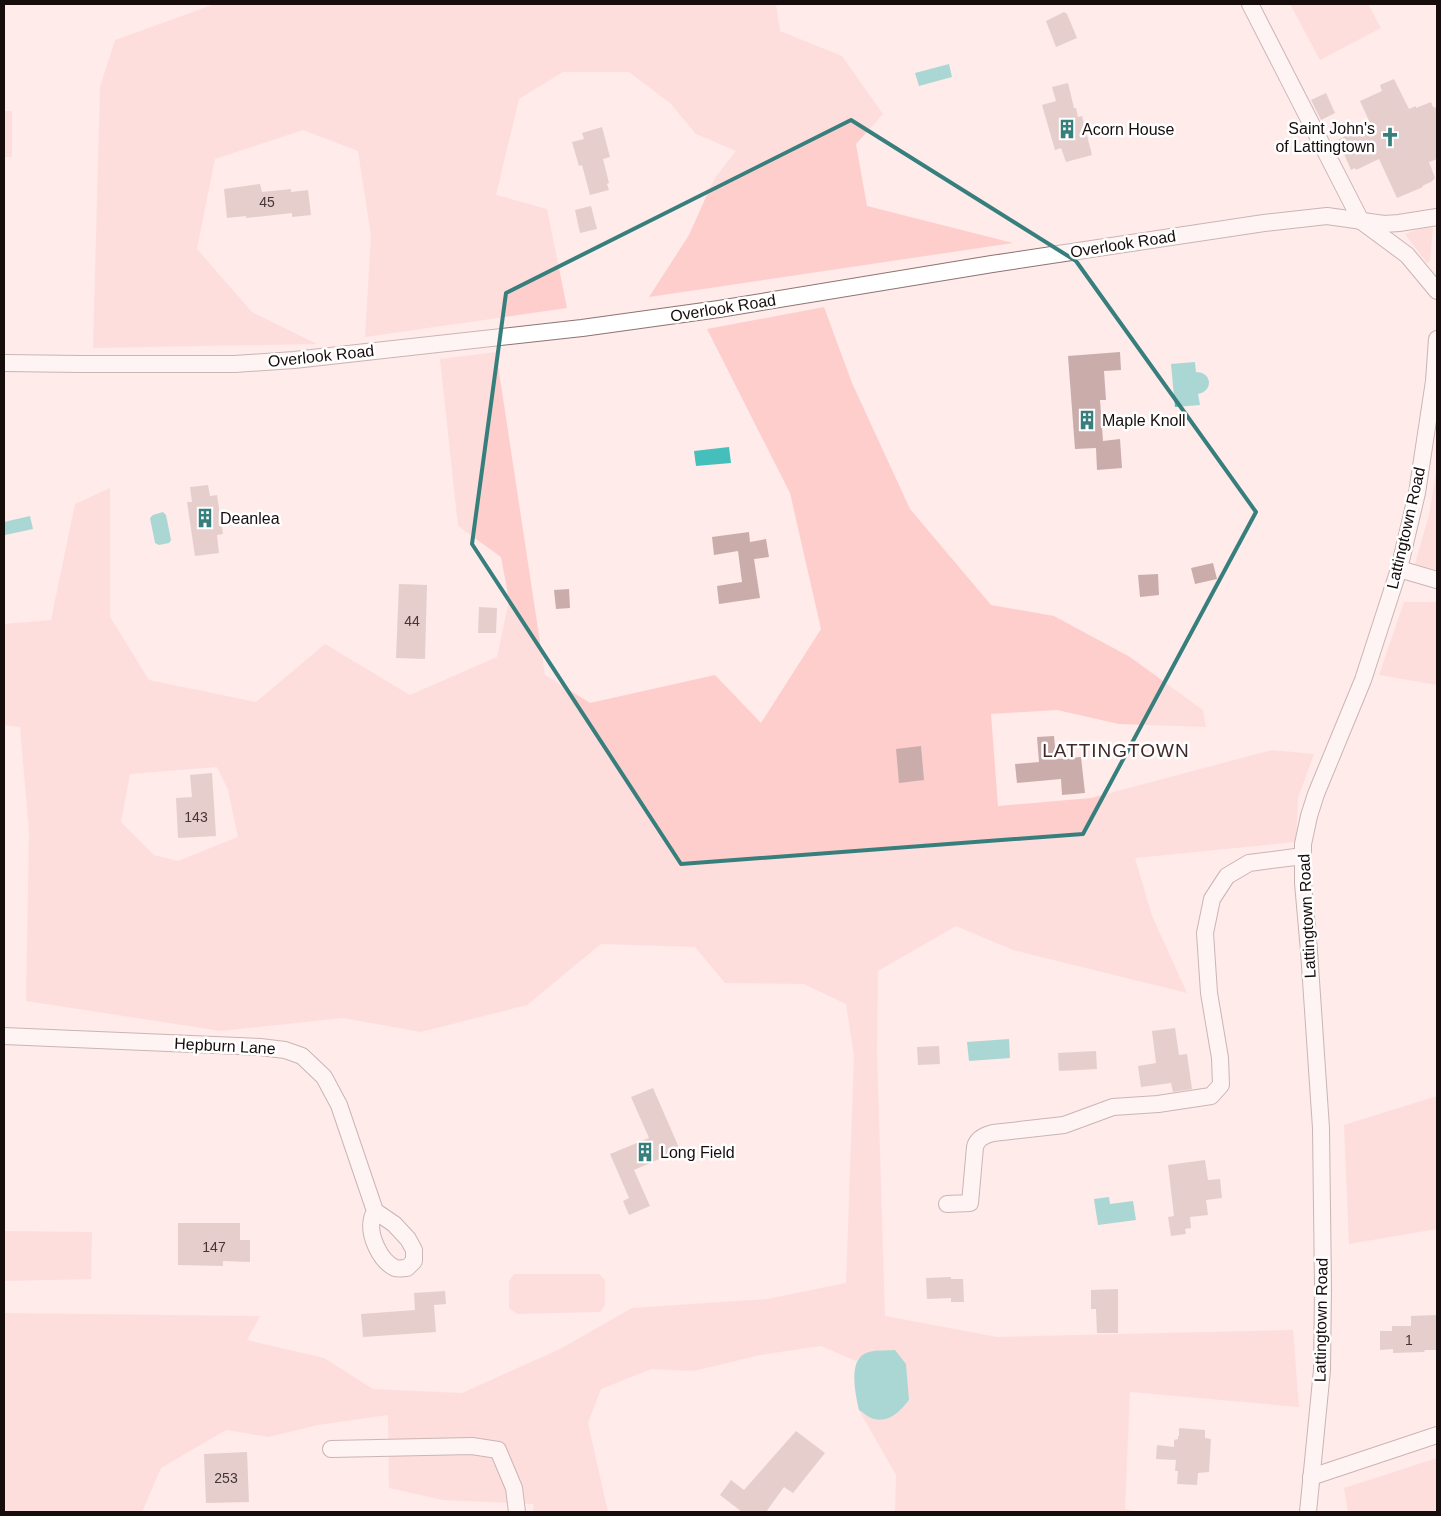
<svg xmlns="http://www.w3.org/2000/svg" width="1441" height="1516" viewBox="0 0 1441 1516" font-family="Helvetica,sans-serif">
  <rect width="100%" height="100%" fill="#feebea"/>
  <g fill="#fececc" fill-rule="evenodd">
    <path d="M215,4h561l4,27 62,25 41,58 -27,30 11,62 146,37 -364,54 40,-62 25,-56 22,-28 -40,-17 -26,-31 -41,-31h-66l-44,27 -23,96 51,14 20,99 -202,29 6,-101 -13,-85 -55,-21 -88,29 -18,90 55,63 65,32 -224,4 7,-261 15,-47z"/>
    <path d="M1290,4h78l13,24 -61,32z"/>
    <rect x="4" y="111" width="8" height="46"/>
    <path d="M1430,225l3,3 -3,33 -3,2 -22,-29z"/>
    <path d="M824,307l28,76 58,126 81,96 63,11 76,41 73,53 3,17 -87,-3 -62,-14 -66,4 7,92 93,-8 181,-48 42,4 -16,44 -2,44 -161,16 17,58 35,77 -174,-43 -57,-24 -78,45 -1,82 8,263 112,21 296,-7 6,77 -169,-15 -5,117 14,3h-244l1,-37 -37,-65 15,9 21,-69c-16,1 -27,-1 -39,11l-35,-15 -61,9 -66,16 -43,-2 -50,20 -13,34 20,89h-75l1,-8 -91,-4 -54,-12 -1,-73 -70,10 -49,12 -43,-7 -65,38 -19,44h-138v-199l256,3 -13,24 77,18 49,31 89,4 98,-44 72,-41 135,-9 79,-16 8,-227 -8,-52 -42,-20 -79,-1 -30,-36 -94,-3 -74,61 -106,27 -78,-14 -122,13 -195,-30 3,-169 -9,-105 -16,-2v-101l47,-4 24,-116 35,-16v129l39,63 107,22 69,-58 85,51 87,-38 12,-57 -8,-43 -43,-31 -18,-167 56,-7 49,323 45,28 125,-28 46,48 60,-94 -31,-136 -83,-164zM217,767l11,23 10,47 -60,24 -24,-6 -33,-33 9,-48z"/>
    <path d="M1437,467v103l-22,-6 14,-49z"/>
    <path d="M1404,602h33v83l-58,-10z"/>
    <path d="M1437,1096v133l-88,15 -5,-119z"/>
    <path d="M4,1231l88,1 -1,47 -87,2z"/>
    <path d="M514,1274h85l6,6v25l-5,7 -83,2 -8,-6v-27z"/>
    <path d="M1437,1458v52l-10,2h-79l-4,-24z"/>
  </g>
  <g fill="#45bfbb">
    <path d="M949,64l3,13 -33,9 -4,-13z"/>
    <path d="M1195,362l1,10c16,0 18,19 2,22l2,11 -25,2 -4,-43z"/>
    <path d="M729,447l2,16 -35,3 -2,-15z"/>
    <path d="M163,512l3,3 5,25 -2,3 -10,2 -4,-2 -5,-25 3,-3z"/>
    <path d="M30,516l3,13 -28,6 -1,-13z"/>
    <path d="M1009,1039l1,19 -41,3 -2,-19z"/>
    <path d="M1109,1197l1,7 23,-3 3,19 -38,5 -4,-26z"/>
    <path d="M895,1350l11,14 3,36c-8,10 -19,23 -35,19 -5,-1 -10,-6 -15,-9 -3,-14 -11,-47 5,-56 8,-5 22,-3 31,-4z"/>
  </g>
  <g fill="#caacab">
    <path d="M1064,12l3,2 10,24 -21,9 -10,-26z"/>
    <path d="M1394,79l15,30 7,-3v2l15,-6 2,5 4,1v51l-8,3 6,16 -4,4 -9,4 1,1 -26,11 -18,-39 -23,11 -1,-2 -4,2 -13,-30 32,-17 -10,-22 22,-10 -2,-6z"/>
    <path d="M1068,83l6,25h2l2,9 4,-1 10,39 -26,7 -5,-14 -6,2 -13,-45 14,-4 -4,-14z"/>
    <path d="M1326,93l9,20 -14,7 -10,-20z"/>
    <path d="M602,127l8,30 -7,2 6,24 -2,1 2,6 -19,5 -8,-30 -3,1 -7,-24 12,-3 -2,-6z"/>
    <path d="M260,184l2,8 29,-3v3l17,-2 3,25 -19,2v-4l-46,5v-2l-19,2 -3,-29z"/>
    <path d="M591,206l6,23 -17,4 -5,-23z"/>
    <path d="M1120,352l1,18 -17,1 2,29h-6l3,41 17,-2 2,29 -25,2 -1,-22 -21,1 -7,-93z"/>
    <path d="M208,485l2,11 7,-1 6,39 -6,1 2,18 -24,3 -8,-54h5l-2,-15z"/>
    <path d="M749,532l1,10 16,-3 3,18 -15,2 6,39 -41,6 -2,-18 25,-4 -4,-31 -24,4 -2,-18z"/>
    <path d="M1213,563l4,16 -22,5 -4,-16z"/>
    <path d="M1158,574l1,21 -19,2 -2,-22z"/>
    <path d="M399,584l28,1 -2,74 -29,-1z"/>
    <path d="M569,589l1,19 -14,1 -2,-19z"/>
    <path d="M479,607l18,1 -1,25h-18z"/>
    <path d="M1054,736l2,23 25,-2 4,36 -23,2 -1,-16 -44,4 -2,-19 24,-2 -2,-25z"/>
    <path d="M921,746l3,34 -25,3 -3,-34z"/>
    <path d="M212,773l4,63 -38,2 -2,-40 16,-1 -2,-22z"/>
    <path d="M1175,1028l4,27 8,-1 5,35 -19,3 -2,-9 -30,4 -3,-21 18,-3 -4,-32z"/>
    <path d="M939,1046l1,18 -22,1 -1,-18z"/>
    <path d="M1096,1051l1,18 -38,2 -1,-18z"/>
    <path d="M653,1088l27,62 -46,20 16,36 -21,9 -6,-14 6,-3 -19,-44 39,-16 -18,-41z"/>
    <path d="M1205,1160l3,20 12,-1 2,19 -16,2 2,15 -18,2 1,11 -6,1 1,5 -15,2 -3,-19 6,-1 -6,-51z"/>
    <path d="M178,1223h62v17h10v22l-27,-1v5l-45,-1z"/>
    <path d="M951,1277v2h12l1,23h-13v-4l-24,1 -1,-21z"/>
    <path d="M1118,1289v44h-21l-1,-24h-5v-19z"/>
    <path d="M445,1291l1,13 -12,1 2,27 -73,5 -2,-23 54,-4 -1,-17z"/>
    <path d="M1437,1315v35h-12l-1,2 -31,1v-4l-13,1v-19h12v-5h19v-10z"/>
    <path d="M1179,1428l26,2v8l6,1 -2,33 -11,1 -1,12 -20,-1 1,-13h-3l1,-11 -20,-1 1,-14 17,2v-7l4,-1v-3h1z"/>
    <path d="M796,1431l29,22 -32,40 -9,-6 -18,25h-24l-22,-17 11,-15 13,10z"/>
    <path d="M247,1452l2,50 -43,1 -2,-49z"/>
  </g>
  <g fill="none" stroke-linecap="round" stroke-linejoin="round">
    <defs>
      <g id="minor">
        <path d="M1250,4l111,217 46,34 30,36"/>
        <path d="M4,363l76,1h155l59,-4 288,-32 137,-19 273,-45 272,-41 63,-7 57,8 15,-1 38,-6"/>
        <path d="M1399,569l38,11"/>
        <path d="M4,1036l256,11 25,3 17,6 22,21 15,28 36,106 19,13 14,15 6,11v11l-7,7c-4,0 -8,1 -12,0 -15,-7 -27,-33 -23,-49 0,-3 2,-5 3,-8"/>
        <path d="M947,1204l23,-1 5,-56c2,-9 10,-12 18,-14l71,-8 49,-18 45,-3 53,-8 10,-11 -1,-27 -11,-65 -4,-60 7,-34 15,-23 22,-13 54,-7"/>
        <path d="M331,1449l141,-3 26,4 16,38 3,24"/>
        <path d="M1311,1477l126,-42"/>
        <path d="M1308,1512l14,-142 1,-82 -2,-160 -12,-177 -6,-68v-39l6,-28 7,-22 47,-114 36,-111 18,-76 17,-112 3,-42"/>
      </g>
    </defs>
    <use href="#minor" stroke="#8e7372" stroke-width="18"/>
    <use href="#minor" stroke="#fff" stroke-width="16"/>
  </g>
  <path d="M0 0H1441V1516H0ZM851,120l225,141 180,251 -173,322 -402,30 -209,-320 34,-251z" fill="#feebea" fill-opacity=".55" fill-rule="evenodd"/>
  <path fill="none" stroke="#377f7d" stroke-width="4" stroke-linejoin="round" d="M851,120l225,141 180,251 -173,322 -402,30 -209,-320 34,-251z"/>
  <defs>
    <symbol id="building-bare" viewBox="-9 -9 18 18"><path d="M-4-6H4V6H1V3H-1V6H-4ZM-2.5-4.3h1.7v1.8h-1.7ZM.8-4.3h1.7v1.8H.8ZM-2.5-1h1.7V.8h-1.7ZM.8-1h1.7V.8H.8Z" fill="#377f7d" stroke="#fff" stroke-width="2.5" paint-order="stroke"/></symbol>
    <symbol id="church-bare" viewBox="-9 -9 18 18"><path d="M-1.2-6h2.4v3.5h3.3v2.4h-3.3V6h-2.4V-.1h-3.3v-2.4h3.3Z" fill="#377f7d" stroke="#fff" stroke-width="2.5" paint-order="stroke"/></symbol>
  </defs>
  <g fill-rule="evenodd">
    <use href="#building-bare" x="1053" y="115" width="28" height="28"/>
    <use href="#church-bare" x="1376" y="123" width="28" height="28"/>
    <use href="#building-bare" x="1073" y="406" width="28" height="28"/>
    <use href="#building-bare" x="191" y="504" width="28" height="28"/>
    <use href="#building-bare" x="631" y="1138" width="28" height="28"/>
  </g>
  <g text-anchor="middle" dominant-baseline="central" stroke-width="5" stroke-linejoin="round" paint-order="stroke">
    <g font-size="14" fill="#443534">
      <text x="267" y="202">45</text>
      <text x="412" y="621">44</text>
      <text x="196" y="817">143</text>
      <text x="214" y="1247">147</text>
      <text x="1409" y="1340">1</text>
      <text x="226" y="1478">253</text>
    </g>
    <g font-size="16" fill="#170d0d" stroke="#fff" text-anchor="start">
      <text x="1375" y="128" text-anchor="end">Saint John's<tspan x="1375" dy="18">of Lattingtown</tspan></text>
      <text x="1082" y="129">Acorn House</text>
      <text x="1102" y="420">Maple Knoll</text>
      <text x="220" y="518">Deanlea</text>
      <text x="660" y="1152">Long Field</text>
    </g>
    <g font-size="16" fill="#170d0d" stroke="#fff">
      <text transform="translate(1123 244) rotate(-9)">Overlook Road</text>
      <text transform="translate(723 308) rotate(-9)">Overlook Road</text>
      <text transform="translate(321 356) rotate(-6)">Overlook Road</text>
      <text transform="translate(1406 528) rotate(-77)">Lattingtown Road</text>
      <text transform="translate(1307 916) rotate(-93)">Lattingtown Road</text>
      <text transform="translate(225 1046) rotate(3)">Hepburn Lane</text>
      <text transform="translate(1321 1320) rotate(-89)">Lattingtown Road</text>
    </g>
    <g font-size="19" letter-spacing="1" fill="#412a29" stroke="#fff">
      <text x="1116" y="750">LATTINGTOWN</text>
    </g>
  </g>
  <rect width="1441" height="1516" fill="none" stroke="#170d0d" stroke-width="10"/>
</svg>
